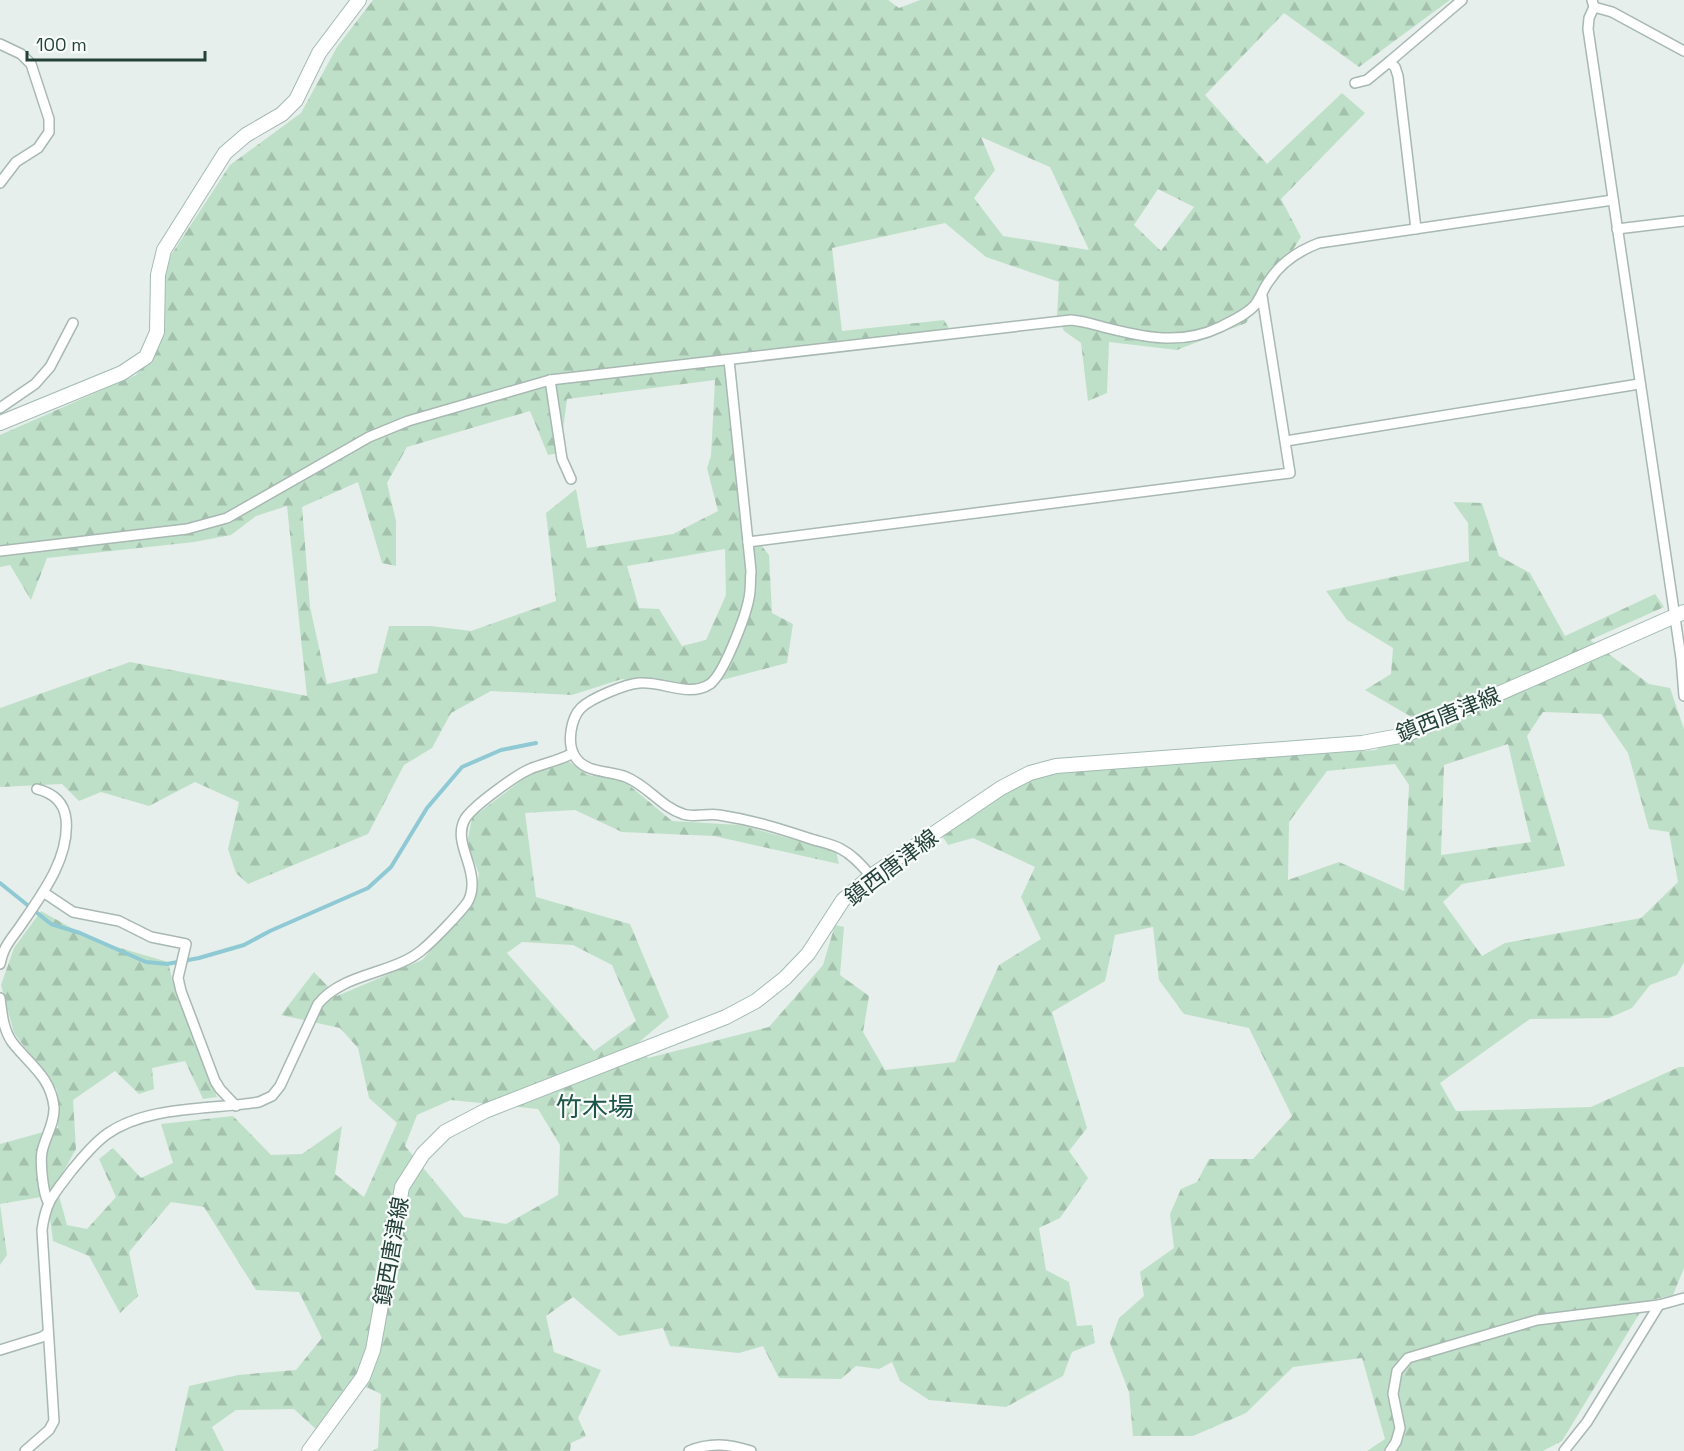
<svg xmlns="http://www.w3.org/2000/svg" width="1684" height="1451" viewBox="0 0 1684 1451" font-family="'Space Grotesk','Noto Sans JP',sans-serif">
  <defs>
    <pattern id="forest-firs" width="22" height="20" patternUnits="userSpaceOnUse" patternTransform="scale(1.5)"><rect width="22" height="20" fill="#bfe0c8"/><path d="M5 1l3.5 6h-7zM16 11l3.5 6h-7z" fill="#a4c1ad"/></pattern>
  </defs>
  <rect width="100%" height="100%" fill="#e6efeb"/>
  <g fill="url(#forest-firs)" fill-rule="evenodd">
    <path d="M373,0h515l11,8 21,-8h530l-91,67 -75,-54 -79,82 62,69 75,-71 23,20 -84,86 20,38 -55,86 -69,27 -68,-8 -2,51 -19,8 -7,-58 -17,-12 -7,-16 2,-33 -73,-25 -41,-34 -113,25 10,83 102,-11 5,8 -45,15 -175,13 16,169 24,30 3,58 21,11 -6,39 -103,27 -62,-11 -50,16 -81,-4 -40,22 -19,35 -28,17 -36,69 -120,50 -12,-11 -8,-24 11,-47 -44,-20 -46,24 -48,-14 -22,9 -17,-17 -62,3v-79l130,-46 177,34 -20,-190 -31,10 -25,19 -37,7 -147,16 -16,42 -21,-35 -10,2v-132l136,-60 24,-34 4,-75 66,-101 71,-52 36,-66zM981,137l69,30 39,83 -86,-14 -29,-38 21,-28zM1158,189l36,18 -33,44 -27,-26zM715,380l-4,76 -4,12 11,43 -45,23 -86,14 -11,-59 -30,24 10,88 -85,30 -40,-5h-42l-12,47 -50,11 -17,-77 -8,-100 56,-25 24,81 14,3v-45l-9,-38 20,-36 123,-36 18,44 12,-2 7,-54zM725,549l1,46 -20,45 -24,6 -23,-37 -20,-1 -12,-42z"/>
    <path d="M1453,502l29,1 17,53 31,17 35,63 90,-42 9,13 -74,33 59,44 21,4 14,41v233l-7,13 -27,10 -18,23 -23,10 -79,1 -90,64 16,28 135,-4 88,-40h5v201l-11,27 -26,6 -85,140 -19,10h-176l18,-12 -23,-81 -69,9 -47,46 -53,23h-60l-4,-44 -19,-49 9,-25 25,-22 -4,-24 34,-24 -4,-34 11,-25 16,-7 12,-23h44l39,-43 -43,-88 -65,-14 -25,-34 -6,-53 -38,8 -10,46 -53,31 35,116 -18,23 19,27 -28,40 -21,10 7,42 23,12 8,44 15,-1 3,18 -23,9 -9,24 -57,31 -77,-7 -29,-19 -8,-19 -13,7 -23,-3 -15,13 -62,-1 -16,-32 -24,7 -69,-7 -7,-18 -44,8 -46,-39 -27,19 8,36 47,18 -23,48 8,18 -15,7 -1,8h-198l6,-3 3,-54 -23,-11 -41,47 -23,-21 -58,1 -24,17 12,24h-49l14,-65 49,-11 58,-5 26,-32 -23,-46 -43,-2 -52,-83 -33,-5 -42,50 9,44 -18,17 -31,-57 -36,-15 -6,-45 -47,8 7,51 -7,10v-121l58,-16 -1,-38 -43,-57 -13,-48 13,-37 27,-37 52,29 75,22 8,32 41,103 -14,2 -18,-38 -33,7 2,21 -15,5 -24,-23 -42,29 3,49 -20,36 11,40 20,4 29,-32 -17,-38 14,-11 28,30 32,-15 -12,-39 72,-8 38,39 31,-1 40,-28 -7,48 29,23 33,-74 -28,-25 -11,-50 -18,-20 -59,-13 33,-43 23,24 85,-36 53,-59 4,-27 -12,-31 5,-25 55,-42 41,-15 19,14 37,6 48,40 68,4 96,26 3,13 -125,-28 -92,-4 -47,-22 -50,3 11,84 94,27 39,93 -30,25 9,16 121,-31 54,-62 12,-40 9,2 -4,48 29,21 -6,36 22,38 70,-8 44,-97 42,-26 -20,-42 14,-30 -62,-29 -25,7 -7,-11 81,-52 43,-11 311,-21 39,-31 -50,-29 26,-16 2,-26 -46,-28 -21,-29 143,-30 -1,-38zM1543,712l58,2 27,39 21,76 20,3 9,50 -37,36 -136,25 -23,13 -39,-54 19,-18 103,-18 -38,-130zM1508,744l23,98 -90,13 3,-90zM1395,764l14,21 -5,106 -65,-29 -51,18 1,-58 38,-51zM522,942l51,3 39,20 24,56 -42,30 -87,-98zM451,1100l87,9 22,36 -2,50 -52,29 -42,-7 -59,-71 12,-31z"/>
  </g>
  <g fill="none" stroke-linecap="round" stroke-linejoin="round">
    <path stroke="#8ec9d4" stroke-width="4" d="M0,883l51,41 29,9 66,29 21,2 32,-6 45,-13 26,-14 98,-43 23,-21 36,-59 35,-41 39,-17 35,-7"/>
    <defs>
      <g id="street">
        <path d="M1592,0l2,7 -5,11 -1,11 93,629 3,38"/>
        <path d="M1594,7l18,5 72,39"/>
        <path d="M0,44l21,10 10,10 18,55v13l-11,16 -22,14 -16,21"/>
        <path d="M1389,62l73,-62"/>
        <path d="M1355,83l12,-3 22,-18 6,5 3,9 18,153"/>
        <path d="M1617,229l67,-8"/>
        <path d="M729,360l22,211c-1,9 0,18 -2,27 -3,17 -25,76 -39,86 -21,14 -47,-3 -71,-1 -13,1 -48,15 -58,25 -10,10 -14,34 -7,47 10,19 35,15 52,22 22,9 34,29 57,37 10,4 24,-1 36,1 33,5 59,13 92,24 9,3 21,5 30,10 12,6 21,17 30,27"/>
        <path d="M550,380l12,79 9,20"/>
        <path d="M0,408l35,-24 15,-17 23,-44"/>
        <path d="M1286,441l353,-57"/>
        <path d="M748,542l542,-69 -28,-177"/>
        <path d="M0,551l187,-22 40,-11 142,-81 39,-16 142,-41 521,-60c12,1 21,4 32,7 40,10 78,19 117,0 12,-6 26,-12 35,-22 6,-8 8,-16 14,-24 12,-19 29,-30 50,-38l294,-43"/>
        <path d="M43,892l30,20 46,9 32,16 35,7 -8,34 3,13 34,90 5,8 16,17"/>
        <path d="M0,964c1,-4 2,-9 4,-13 3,-8 10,-16 15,-23 21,-31 51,-69 47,-109 -2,-17 -13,-26 -29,-30"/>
        <path d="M0,998c2,15 3,31 12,44 17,22 39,35 42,65 1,16 -9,30 -12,45 -2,11 1,40 6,50"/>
        <path d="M0,1350l42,-13 6,-4"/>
        <path d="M25,1451l24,-21 5,-9 -12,-191c4,-30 12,-36 30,-60 11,-13 21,-26 35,-36 41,-29 104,-24 152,-32l13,-6 8,-10 38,-82c26,-32 74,-29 104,-54 11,-9 37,-36 45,-47 3,-4 5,-12 5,-17 2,-22 -19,-46 -7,-67 8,-13 51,-44 65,-50 14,-6 29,-8 43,-16"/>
        <path d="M689,1451c21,-9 40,-7 62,0"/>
        <path d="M1390,1451l6,-9 4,-14 -7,-34 4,-23 11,-13 129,-38 122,-15 25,-7"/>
        <path d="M1564,1451l23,-29 72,-117"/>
      </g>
      <g id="secondary">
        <path d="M0,423l122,-50 24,-16 11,-25 1,-57 6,-25 61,-97 21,-18 36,-21 14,-14 23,-47 40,-53"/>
        <path d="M309,1451l54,-74 10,-27 29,-163 21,-33 22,-22 40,-21 241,-94 30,-16 29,-23 23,-24 35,-54 28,-24 130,-88 29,-15 26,-7 306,-23 43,-8 279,-123"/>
      </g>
    </defs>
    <use href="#street" stroke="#a8b8b2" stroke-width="12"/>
    <use href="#secondary" stroke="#a4bbb3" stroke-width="16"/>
    <use href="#street" stroke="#fff" stroke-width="9"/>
    <use href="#secondary" stroke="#fff" stroke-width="14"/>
  </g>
  <g text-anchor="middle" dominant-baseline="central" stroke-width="4.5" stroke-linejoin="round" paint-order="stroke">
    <g font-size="22" fill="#24423a" stroke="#f7fbf9">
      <text transform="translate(1448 714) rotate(-22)">鎮西唐津線</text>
      <text transform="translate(891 867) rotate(-37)">鎮西唐津線</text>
      <text transform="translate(391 1251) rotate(-80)">鎮西唐津線</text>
    </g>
    <g font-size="26" fill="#1f5548" stroke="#f7fbf9">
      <text x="595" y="1107">竹木場</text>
    </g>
  </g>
  <path d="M27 51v9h178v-9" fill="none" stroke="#24423a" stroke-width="3"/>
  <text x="36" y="51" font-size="18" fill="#24423a" stroke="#f7fbf9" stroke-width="4.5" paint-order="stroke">100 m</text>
</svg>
